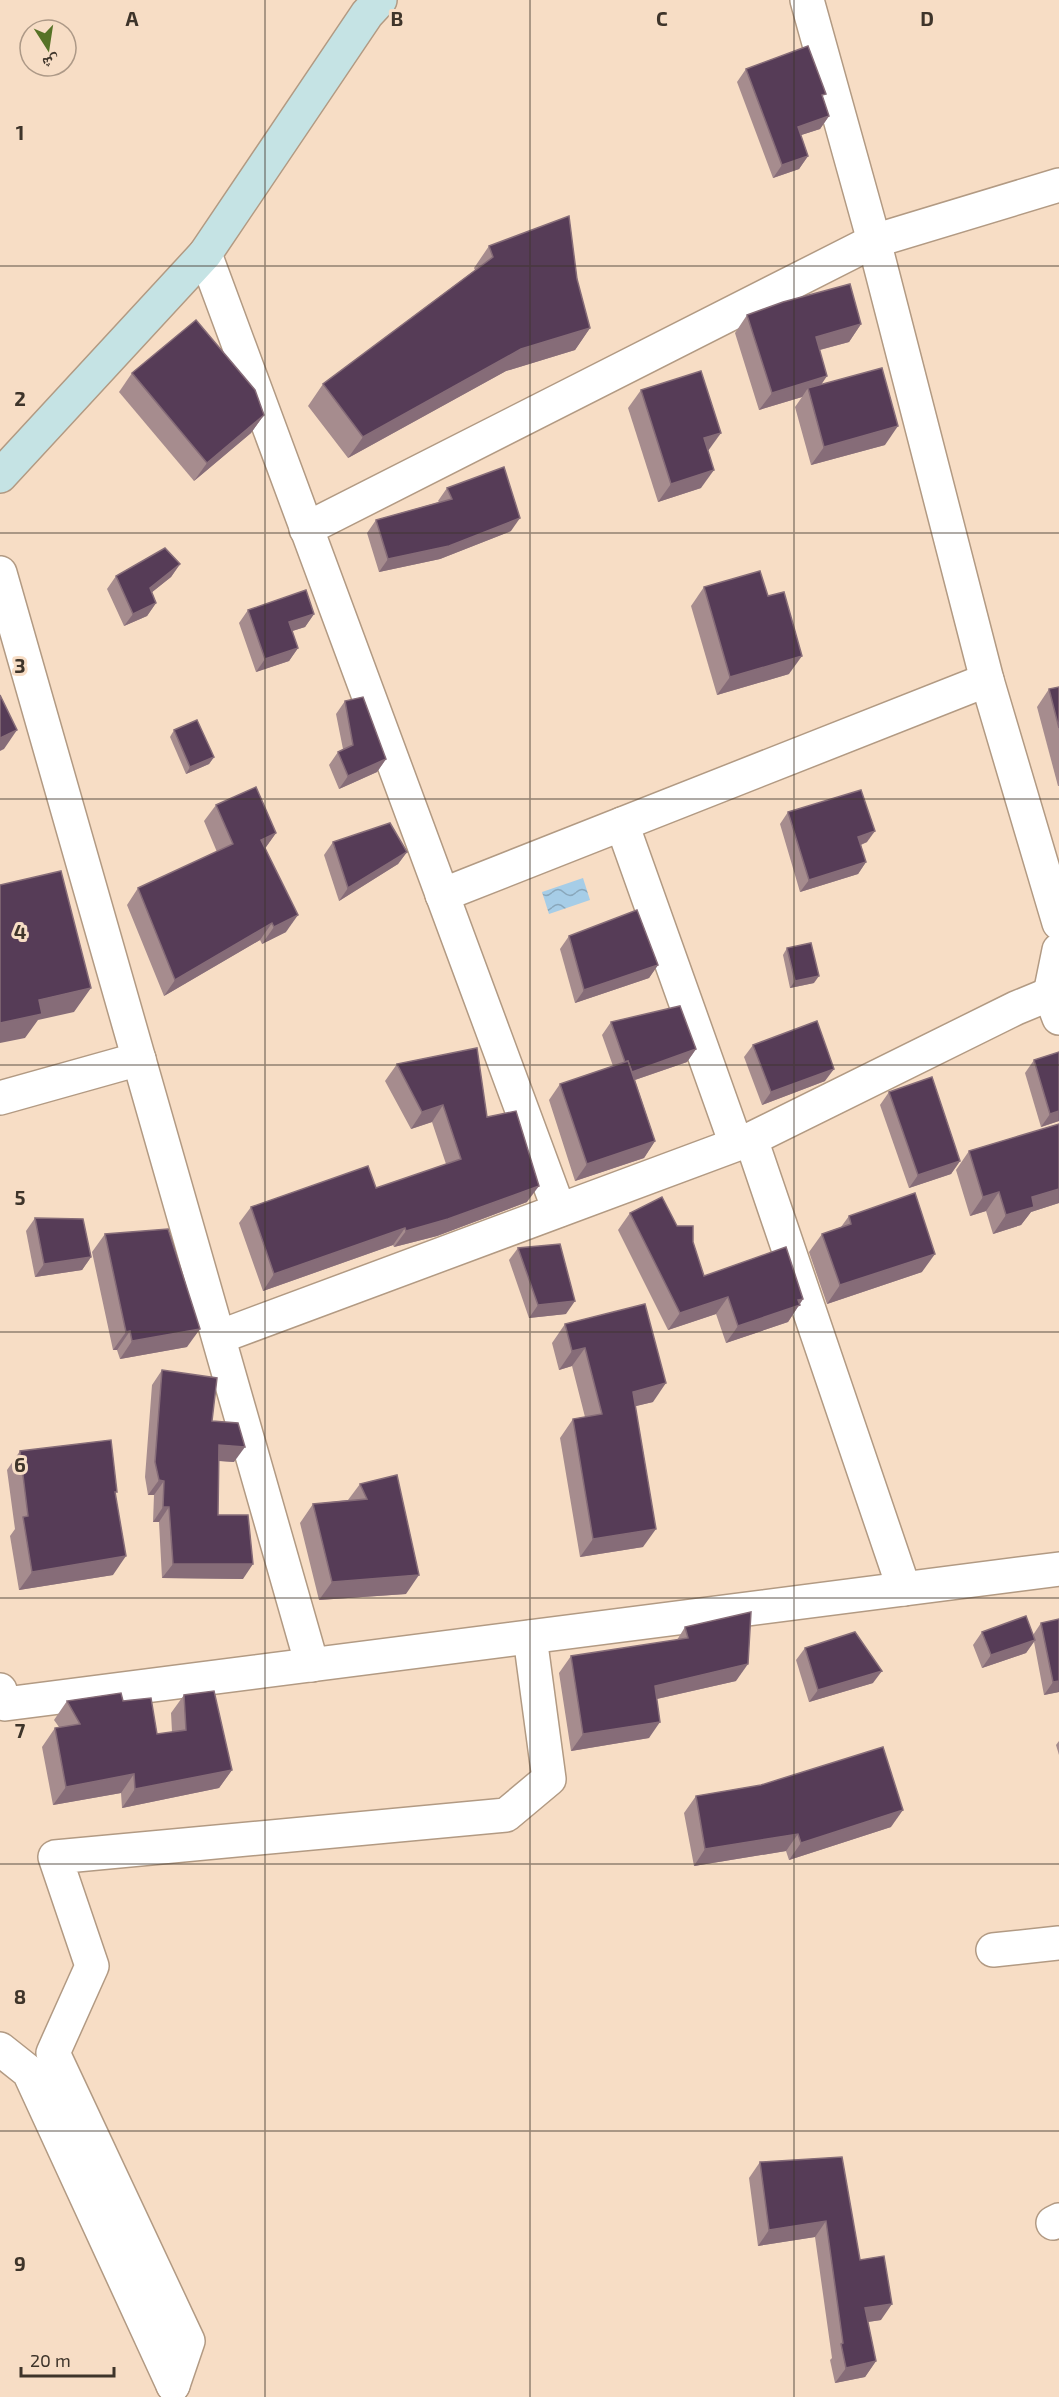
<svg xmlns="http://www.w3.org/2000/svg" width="1059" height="2397" viewBox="0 0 1059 2397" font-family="'Exo 2','Noto Naskh Arabic',sans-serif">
  <defs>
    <pattern id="water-waves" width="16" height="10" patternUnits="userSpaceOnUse" patternTransform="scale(1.5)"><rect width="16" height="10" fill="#a6cde7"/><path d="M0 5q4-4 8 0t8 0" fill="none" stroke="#89a7bb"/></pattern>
  </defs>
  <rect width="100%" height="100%" fill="#f7ddc5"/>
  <path fill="url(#water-waves)" d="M583,878l7,22 -41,14 -7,-22z"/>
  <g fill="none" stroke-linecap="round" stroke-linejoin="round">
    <defs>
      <g id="street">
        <path d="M807,0l67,241 113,439 72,243"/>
        <path d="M205,254l354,956"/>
        <path d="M306,529l568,-288 185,-56"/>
        <path d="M0,573l312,1092"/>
        <path d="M622,824l114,320"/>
        <path d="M442,895l545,-215"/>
        <path d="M1059,950l-9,44 9,24"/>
        <path d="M0,1098l139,-39"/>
        <path d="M751,1139l153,450"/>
        <path d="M219,1337l532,-198 265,-131 34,-14"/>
        <path d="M0,1690l5,14 1054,-135"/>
        <path d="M993,1950l66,-7"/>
        <path d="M0,2049l29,23 144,313"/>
        <path d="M1053,2223l6,-3"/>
        <path d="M173,2385l15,-44 -135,-288 39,-87 -37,-109 451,-42 43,-36 -19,-142"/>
      </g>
      <path id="secondary" d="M0,476l205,-222 162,-240 13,-14"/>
    </defs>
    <use href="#street" stroke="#b29a83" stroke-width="36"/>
    <use href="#secondary" stroke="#b29a83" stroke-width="36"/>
    <use href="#street" stroke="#fff" stroke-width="33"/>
    <use href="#secondary" stroke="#c5e3e4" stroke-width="33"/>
  </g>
  <g fill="#a68c8e">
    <path d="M746,69l77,29 6,18 -9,13 -19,6 7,21 -9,13 -26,9 -36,-96z"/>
    <path d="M489,246l88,33 13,49 -15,22 -69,21 -158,87 -40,-52 15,-22 152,-114 -1,-2z"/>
    <path d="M747,315l114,9 -12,18 -29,8 1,35 64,60 -74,20 -16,-58 7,-10 -43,13 -24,-77z"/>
    <path d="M132,373l132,42 -13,18 -57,48 -75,-89z"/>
    <path d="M641,390l60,98 -43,14 -30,-94z"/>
    <path d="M447,488l64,43 -71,28 -61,13 -12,-39 9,-13 63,-18 -1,-1z"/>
    <path d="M180,564l-9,13 -19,15 4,11 -9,13 -23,10 -17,-37 9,-13z"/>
    <path d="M704,587l85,87 -72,21 -26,-89z"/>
    <path d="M248,610l66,4 -9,13 -13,4 6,17 -9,13 -33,11 -17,-49z"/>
    <path d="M1059,687v99h-1l-21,-79 12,-18z"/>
    <path d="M345,701l41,58 -9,13 -38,17 -10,-24 9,-13 5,-3 -7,-35z"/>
    <path d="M174,730l40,27 -5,7 -23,10 -16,-37z"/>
    <path d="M216,805l60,28 -11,15 21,84 -24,12 -2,-4 -96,56 -37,-91 11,-17 79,-36 -13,-31z"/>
    <path d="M788,812l79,30 -6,3 5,17 -8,12 -58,18 -20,-68z"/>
    <path d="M333,842l74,10 -9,12 -59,37 -15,-46z"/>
    <path d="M569,936l89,29 -9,13 -74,25 -15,-54z"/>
    <path d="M787,948l27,35 -24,5 -7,-33z"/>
    <path d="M611,1022l85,27 -9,13 -52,18 20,61 -11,17 -69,23 -26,-81 11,-16 53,-18 -11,-31z"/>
    <path d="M753,1045l72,36 -63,24 -18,-48z"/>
    <path d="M1059,1052v69l-18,6 -16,-54 9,-13z"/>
    <path d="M397,1064l90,53 40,85 -90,34 -43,11 -1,-2 -130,46 -24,-68 12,-16 125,-19 70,-24 -14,-42 -21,7 -26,-48z"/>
    <path d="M889,1092l71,69 -9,13 -42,14 -29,-83z"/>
    <path d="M1059,1124v79l-28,9 -10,13 -28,9 -7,-23 -16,5 -14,-46 13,-19z"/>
    <path d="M630,1213l47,13 16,16 11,34 99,23 -15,23 -62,21 -10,-29 -48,16 -50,-100z"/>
    <path d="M849,1216l73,56 -95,32 -18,-52 13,-18 19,-7z"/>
    <path d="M35,1218l56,39 -9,13 -47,7 -9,-46z"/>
    <path d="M105,1234l82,113 -67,12 -3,-9h-4l-21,-98z"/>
    <path d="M518,1248l48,66 -37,4 -20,-58z"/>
    <path d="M565,1324l88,78 -18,4 8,141 -63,10 -20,-119 13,-19 12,-2 -13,-51 -13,4 -7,-27z"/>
    <path d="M162,1370l50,51 22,41 -16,-1v54l25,64 -81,-1 -3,-56h-6l1,-27h-6l-3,-18 7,-92z"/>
    <path d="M20,1451l93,124 -94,15 -9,-54 5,-7 -8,-59z"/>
    <path d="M397,1475l9,119 -87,6 -19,-77 13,-19 35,-4 12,-16z"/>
    <path d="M1059,1619v73l-15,3 -10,-53 -8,11 -44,15 -9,-23 9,-13 51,3 8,-12z"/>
    <path d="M685,1627l51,54 -79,18 -8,39 -78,13 -12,-78 12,-17 106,-16z"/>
    <path d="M805,1648l68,35 -64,19 -13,-42z"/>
    <path d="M184,1695l48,75 -13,18 -97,20 -1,-15 -68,12 -11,-58 13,-19 4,-1 -5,-7 13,-19h56l34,33 15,-2 -1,-19z"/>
    <path d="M1059,1741v14l-3,-10z"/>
    <path d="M696,1796l195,31 -102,33 -3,-9 -92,15 -10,-53z"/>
    <path d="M842,2157l18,103 21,60 -13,2 8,39 -11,16 -30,6 -5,-23 2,-2 -17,-121 -57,9 -9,-68 11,-16z"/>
  </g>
  <g fill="#866c78">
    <path d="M829,116l-9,13 -31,10 9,-12z"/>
    <path d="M808,156l-9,13 -26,9 9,-13z"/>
    <path d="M861,324l-12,18 -45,12 12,-17z"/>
    <path d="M590,328l-15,22 -69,21 -158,87 15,-21 158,-88z"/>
    <path d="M827,376l-12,18 -7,-6 -6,9 -43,13 13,-17z"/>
    <path d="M264,415l-13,18 -57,48 13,-18z"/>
    <path d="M898,426l-13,19 -74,20 13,-18z"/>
    <path d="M721,433l-13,18 -4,-13z"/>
    <path d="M714,470l-13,18 -43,14 13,-18z"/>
    <path d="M520,518l-9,13 -71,28 -61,13 9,-13z"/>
    <path d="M180,564l-9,13 -30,24 9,-13z"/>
    <path d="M156,603l-9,13 -23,10 9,-12z"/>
    <path d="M314,614l-9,13 -25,8 9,-13z"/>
    <path d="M298,648l-9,13 -33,11 9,-13z"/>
    <path d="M802,656l-13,18 -72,21 13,-18z"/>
    <path d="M17,730l-13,19 -4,2v-13z"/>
    <path d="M214,757l-5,7 -23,10 4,-7z"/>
    <path d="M386,759l-9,13 -38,17 9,-13z"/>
    <path d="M875,831l-8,11 -17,7 8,-12z"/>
    <path d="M276,833l-12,17 -3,-10z"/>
    <path d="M407,852l-9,12 -59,37 9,-13z"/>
    <path d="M866,862l-8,12 -58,18 9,-12z"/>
    <path d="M298,915l-12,17 -24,12 12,-17z"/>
    <path d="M272,923l-12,17 -96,56 11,-16z"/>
    <path d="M658,965l-9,13 -74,25 9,-13z"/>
    <path d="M819,976l-5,7 -24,5 5,-7z"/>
    <path d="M91,988l-17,24 -36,8 -13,18 -25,5v-20l39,-23z"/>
    <path d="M696,1049l-9,13 -67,23 9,-12z"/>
    <path d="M834,1069l-9,12 -63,24 9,-13z"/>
    <path d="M443,1105l-11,17 -21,7 11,-17z"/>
    <path d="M1059,1111v10l-18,6 9,-13z"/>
    <path d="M655,1141l-11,17 -69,23 12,-17z"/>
    <path d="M960,1161l-9,13 -42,14 9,-13z"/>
    <path d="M539,1186l-12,16 -90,34 -43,11 12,-16z"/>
    <path d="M1059,1189v14l-28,9 -10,13 -28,9 13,-19 26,-18z"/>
    <path d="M999,1192l-13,19 -16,5 13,-19z"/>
    <path d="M405,1228l-12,17 -130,46 11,-17z"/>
    <path d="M935,1254l-13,18 -95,32 13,-19z"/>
    <path d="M91,1257l-9,13 -47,7 9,-13z"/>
    <path d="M728,1297l-12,17 -48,16 12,-17z"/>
    <path d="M803,1299l-15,23 -62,21 12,-17z"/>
    <path d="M575,1301l-9,13 -37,4 9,-13z"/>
    <path d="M200,1329l-13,18 -67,12 12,-18z"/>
    <path d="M130,1331l-13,19h-4l13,-18z"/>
    <path d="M585,1348l-13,18 -13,4 13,-19z"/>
    <path d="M666,1383l-13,19 -33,8 13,-18z"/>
    <path d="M219,1445l26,2 -11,15 -26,-2z"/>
    <path d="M159,1480l5,1 -10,14h-6z"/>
    <path d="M163,1507h6l-10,15h-6z"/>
    <path d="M656,1529l-13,18 -63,10 13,-18z"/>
    <path d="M126,1556l-13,19 -94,15 13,-18z"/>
    <path d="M173,1564h80l-10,15 -81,-1z"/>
    <path d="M419,1575l-13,19 -87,6 13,-18z"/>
    <path d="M1035,1640l-9,13 -44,15 9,-13z"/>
    <path d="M748,1664l-12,17 -93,21 12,-16z"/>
    <path d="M882,1671l-9,12 -64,19 9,-12z"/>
    <path d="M1059,1681v11l-15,3 9,-13z"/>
    <path d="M660,1722l-11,16 -78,13 12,-17z"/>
    <path d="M232,1770l-13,18 -97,20 13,-19z"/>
    <path d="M134,1774l-13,19 -68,12 13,-18z"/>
    <path d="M903,1810l-12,17 -102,33 12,-17z"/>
    <path d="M798,1834l-12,17 -92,15 11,-17z"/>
    <path d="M826,2221l-11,16 -57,9 11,-16z"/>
    <path d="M892,2304l-11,16 -27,4 11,-16z"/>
    <path d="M876,2361l-11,16 -30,6 11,-15z"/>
  </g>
  <g fill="#563c57" stroke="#866c78" stroke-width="1.5">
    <path d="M808,46l18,48 -4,1 7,21 -31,11 10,29 -26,9 -36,-96z"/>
    <path d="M569,216l8,63 13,49 -69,21 -158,88 -40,-53 170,-127 -4,-11z"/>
    <path d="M850,284l11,40 -45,13 11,39 -55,17 -25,-78 36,-13z"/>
    <path d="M196,320l59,70 9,25 -57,48 -75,-90z"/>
    <path d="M882,368l16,58 -74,21 -16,-59z"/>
    <path d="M701,371l20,62 -17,5 10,32 -43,14 -30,-94z"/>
    <path d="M504,467l16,51 -71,28 -61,13 -12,-39 76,-21 -5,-11z"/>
    <path d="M165,548l15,16 -30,24 6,15 -23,11 -17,-38z"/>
    <path d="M760,571l8,25 16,-4 18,64 -72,21 -26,-90z"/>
    <path d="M306,590l8,24 -25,8 9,26 -33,11 -17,-49z"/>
    <path d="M1059,687v41l-10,-39z"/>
    <path d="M0,695l17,35 -17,8z"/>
    <path d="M363,697l23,62 -38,17 -10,-24 15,-7 -8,-44z"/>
    <path d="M197,720l17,37 -24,10 -16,-37z"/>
    <path d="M256,787l20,46 -15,7 37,75 -24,12 -2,-4 -97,57 -37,-92 95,-44 -17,-39z"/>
    <path d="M861,790l14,41 -17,6 8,25 -57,18 -21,-68z"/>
    <path d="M390,823l17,29 -59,36 -15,-46z"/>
    <path d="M61,871l30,117 -52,12 3,14 -42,9v-138z"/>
    <path d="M637,910l21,55 -74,25 -15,-54z"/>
    <path d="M811,943l8,33 -24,5 -8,-33z"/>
    <path d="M680,1006l16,43 -64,23 -4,-11 -3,1 -14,-40z"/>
    <path d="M817,1021l17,48 -63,23 -18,-47z"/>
    <path d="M477,1048l10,69 29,-6 23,75 -91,33 -42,12 -1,-3 -131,46 -23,-67 117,-41 8,22 85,-29 -18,-54 -21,7 -25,-48z"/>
    <path d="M1059,1052v59l-9,3 -16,-54z"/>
    <path d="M628,1061l27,80 -68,23 -27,-80z"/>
    <path d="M932,1077l28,84 -42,14 -29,-83z"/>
    <path d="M1059,1124v65l-27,8 2,10 -28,8 -7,-23 -16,5 -14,-46z"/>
    <path d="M915,1193l20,61 -95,31 -18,-51 29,-10 -2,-8z"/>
    <path d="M662,1197l15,29h16v16l11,34 82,-29 17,52 -5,1 2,5 -62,21 -10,-29 -48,16 -50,-100z"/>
    <path d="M35,1218l48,1 8,38 -47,7z"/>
    <path d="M168,1229l32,100 -68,12 -2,-10 -4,1 -21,-98z"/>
    <path d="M560,1244l15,57 -37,4 -20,-57z"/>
    <path d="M645,1304l21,79 -33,9 23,137 -63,10 -20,-120 29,-5 -17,-66 -13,3 -7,-27z"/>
    <path d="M162,1370l55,8 -5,43 26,2 7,24 -26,-2 -1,70h30l5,49h-80l-4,-57h-6l1,-26 -5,-1 -4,-18z"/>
    <path d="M111,1440l6,52h-2l11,64 -94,16 -9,-55 5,-1 -8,-65z"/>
    <path d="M397,1475l22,100 -87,7 -19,-78 54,-5 -7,-15z"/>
    <path d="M751,1612l-3,52 -93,22 5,36 -77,12 -12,-78 117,-18 -3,-11z"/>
    <path d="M1026,1616l9,24 -44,15 -9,-23z"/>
    <path d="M1059,1619v62l-6,1 -12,-59z"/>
    <path d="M855,1632l27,39 -64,19 -13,-42z"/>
    <path d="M214,1691l18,79 -97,19 -1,-15 -68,13 -11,-59 25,-4 -13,-23 54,-8 2,8 28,-3 6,36 29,-4 -2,-35z"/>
    <path d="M883,1747l20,63 -102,33 -3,-9 -93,15 -9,-53 65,-11z"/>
    <path d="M842,2157l18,103 24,-4 8,48 -27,4 11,53 -30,7 -5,-24 2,-1 -17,-122 -57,9 -9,-68z"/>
  </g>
  <path fill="none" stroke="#3e342a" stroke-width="1.5" stroke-opacity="0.55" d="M265,0v2397M530,0v2397M794,0v2397M0,266h1059M0,533h1059M0,799h1059M0,1065h1059M0,1332h1059M0,1598h1059M0,1864h1059M0,2131h1059"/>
  <g font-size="20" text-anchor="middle" font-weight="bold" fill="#3e342a" stroke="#f7ddc5" stroke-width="6" stroke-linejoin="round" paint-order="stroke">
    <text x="132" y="26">A</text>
    <text x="397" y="26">B</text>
    <text x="662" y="26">C</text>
    <text x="927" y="26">D</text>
    <text x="20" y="140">1</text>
    <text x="20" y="406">2</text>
    <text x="20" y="673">3</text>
    <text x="20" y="939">4</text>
    <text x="20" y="1205">5</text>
    <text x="20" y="1472">6</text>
    <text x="20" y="1738">7</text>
    <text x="20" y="2004">8</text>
    <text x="20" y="2271">9</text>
  </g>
  <g transform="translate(48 48) rotate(168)"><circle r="28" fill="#f7ddc5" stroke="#ad9987" stroke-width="1.5"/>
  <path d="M0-4.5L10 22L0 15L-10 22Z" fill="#567226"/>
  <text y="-9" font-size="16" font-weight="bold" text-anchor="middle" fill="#3e342a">ش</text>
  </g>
  <path d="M21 2367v9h93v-9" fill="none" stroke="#3e342a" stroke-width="3"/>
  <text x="30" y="2367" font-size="18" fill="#3e342a" stroke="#f7ddc5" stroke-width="4.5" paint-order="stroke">20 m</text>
</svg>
